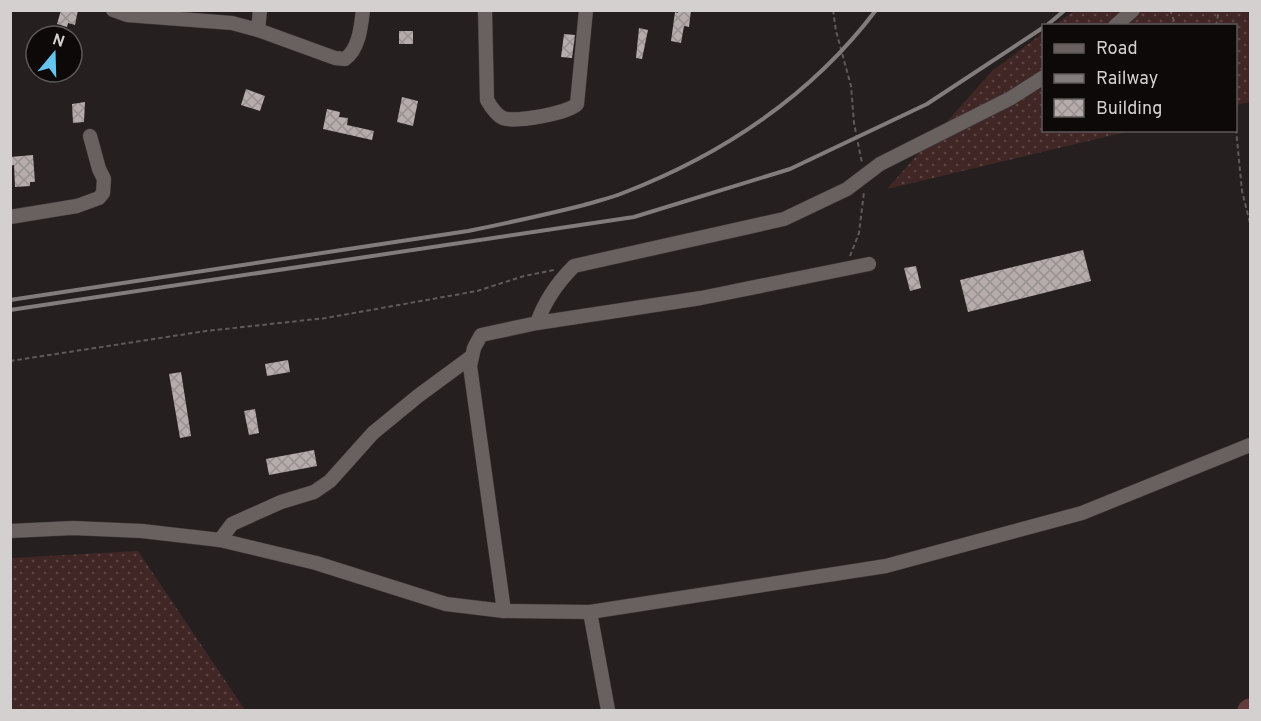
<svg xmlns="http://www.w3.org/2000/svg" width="1261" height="721" viewBox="0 0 1261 721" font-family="Overpass,sans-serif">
  <defs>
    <pattern id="grass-dots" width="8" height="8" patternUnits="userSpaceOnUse" patternTransform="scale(1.5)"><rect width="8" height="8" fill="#412626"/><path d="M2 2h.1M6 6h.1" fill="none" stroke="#5c4444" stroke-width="1.8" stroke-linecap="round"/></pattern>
    <pattern id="building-cross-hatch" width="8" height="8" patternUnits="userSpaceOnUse" patternTransform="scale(1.5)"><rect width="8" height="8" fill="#b6acac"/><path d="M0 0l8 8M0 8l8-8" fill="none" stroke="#989090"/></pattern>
  </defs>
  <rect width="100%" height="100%" fill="#261f1f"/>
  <g fill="url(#grass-dots)">
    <path d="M1074,11h176v91l-14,3v-79h-183z"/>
    <path d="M1043,33l1,97 86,1 -243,58 105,-118z"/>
    <path d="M138,551l107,159h-234v-152z"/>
  </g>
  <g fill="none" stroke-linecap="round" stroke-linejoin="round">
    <path stroke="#633b3c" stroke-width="21" d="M1248,710l2,-1"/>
  </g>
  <g fill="url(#building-cross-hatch)">
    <path d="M61,10h17l-3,15 -7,-2 -1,4 -10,-3z"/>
    <path d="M678,10h13l-2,17 -5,-1 -3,17 -10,-2 4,-29 3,1z"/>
    <path d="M639,28l9,2 -6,29 -6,-1z"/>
    <rect x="399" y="31" width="14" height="13"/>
    <path d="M564,34l11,1 -3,23 -11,-1z"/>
    <path d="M246,89l19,7 -5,15 -19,-6z"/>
    <path d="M402,97l16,4 -5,25 -16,-4z"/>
    <path d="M85,102l-1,20 -11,1 -1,-19z"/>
    <path d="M327,109l13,3 -1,5 9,1 -1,7 27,6 -2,9 -49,-11z"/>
    <path d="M33,155l2,27h-5v4l-15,1 -1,-22 -4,1v-9z"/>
    <path d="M1083,250l8,31 -123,31 -8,-32z"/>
    <path d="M916,266l5,22 -11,3 -6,-23z"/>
    <path d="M288,360l2,12 -23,4 -2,-12z"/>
    <path d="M181,372l10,64 -11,2 -11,-64z"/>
    <path d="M255,409l4,24 -10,2 -5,-24z"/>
    <path d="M314,450l3,16 -48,9 -3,-16z"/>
  </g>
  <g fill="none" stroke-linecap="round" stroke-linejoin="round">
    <defs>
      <g id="street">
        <path d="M113,10l14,5 105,8 26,7 77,28 10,1c14,-10 16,-32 18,-49"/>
        <path d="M485,10l2,90c4,7 9,15 16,18 12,5 66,-5 74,-14l9,-94"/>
        <path d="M1115,26l18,-16"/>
        <path d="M258,30l2,-20"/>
        <path d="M10,217l67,-11 22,-8 4,-5 1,-14 -5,-10 -9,-33"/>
        <path d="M537,323c8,-23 20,-40 37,-57l210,-47 63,-30 33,-25 131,-66 33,-21"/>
        <path d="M10,531l63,-3 69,3 78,9 96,23 130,41 58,7 86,1 296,-46 196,-53 168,-68"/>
        <path d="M220,540l12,-16 49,-22 33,-10 16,-11 43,-48 45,-37 53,-39"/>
        <path d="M504,611l-34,-245 4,-18 7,-13 56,-12 164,-25 168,-34"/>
        <path d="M590,612l18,98"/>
      </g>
    </defs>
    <use href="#street" stroke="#3f3939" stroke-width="15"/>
    <g stroke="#605a5a" stroke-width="2" stroke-dasharray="4.5 3" stroke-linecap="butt">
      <path d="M833,10l3,21 15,55 3,37 8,40"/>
      <path d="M1170,10l6,16"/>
      <path d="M1216,26l3,-16"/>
      <path d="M1236,129l6,62 8,32"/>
      <path d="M850,256l9,-23 5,-41"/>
      <path d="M10,361l196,-30 120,-13 151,-27 47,-15 30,-6"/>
    </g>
    <use href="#street" stroke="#696060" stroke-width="14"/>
    <g stroke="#827c7c" stroke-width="4">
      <path d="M1046,26l19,-16"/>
      <path d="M10,300l458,-69c39,-8 77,-16 116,-26 13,-4 27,-7 39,-12 99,-38 189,-98 253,-183"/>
      <path d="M10,310l624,-93 156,-48 137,-65 117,-77"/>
    </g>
  </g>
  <rect width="1261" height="721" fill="none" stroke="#d5d0d0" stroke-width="24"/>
  <rect x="1042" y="24" width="195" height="108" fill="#0d0909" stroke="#5d5959" stroke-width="1.5"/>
  <rect x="1054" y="44" width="30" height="9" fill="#696060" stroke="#5d5959" stroke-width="1.5"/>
  <text x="1096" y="54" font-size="18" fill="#d5d0d0">Road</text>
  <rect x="1054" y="74" width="30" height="9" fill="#827c7c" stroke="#5d5959" stroke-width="1.5"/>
  <text x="1096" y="84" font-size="18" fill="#d5d0d0">Railway</text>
  <rect x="1054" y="99" width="30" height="18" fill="url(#building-cross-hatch)" stroke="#5d5959" stroke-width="1.5"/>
  <text x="1096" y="114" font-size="18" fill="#d5d0d0">Building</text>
  <g transform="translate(54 54) rotate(19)"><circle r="28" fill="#0d0909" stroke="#5d5959" stroke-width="1.5"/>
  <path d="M0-4.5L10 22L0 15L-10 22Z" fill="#65c5ee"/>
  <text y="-9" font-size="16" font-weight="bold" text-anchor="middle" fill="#d5d0d0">N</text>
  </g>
</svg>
